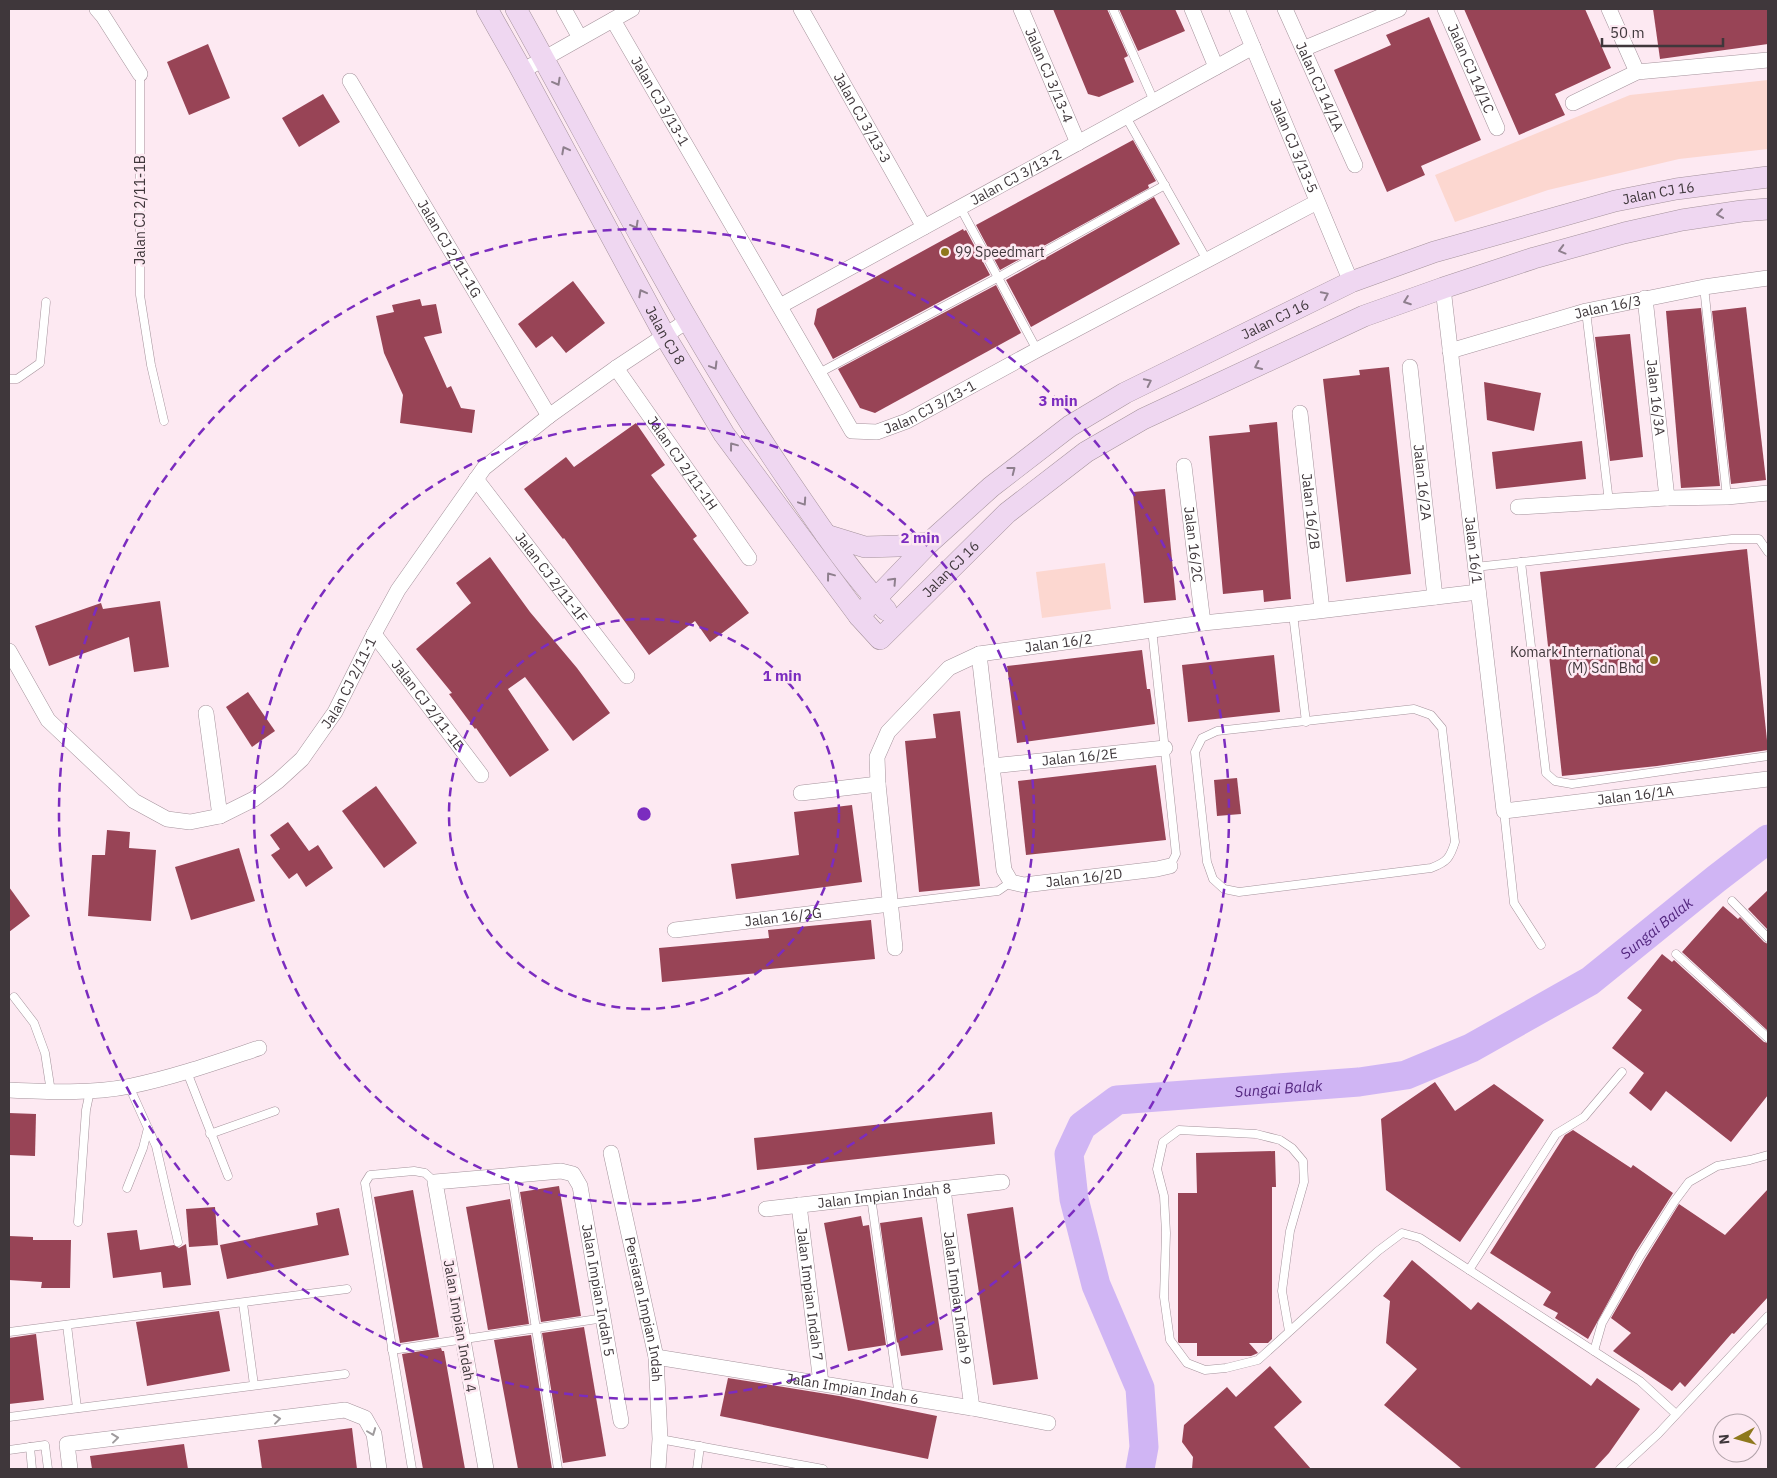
<svg xmlns="http://www.w3.org/2000/svg" width="1777" height="1478" viewBox="0 0 1777 1478" font-family="'IBM Plex Sans',sans-serif">
  <rect width="100%" height="100%" fill="#fde9f2"/>
  <g fill="#fcd7d0">
    <path d="M1768,80v69l-89,10 -131,31 -93,32 -20,-47 195,-80z"/>
    <path d="M1105,563l6,46 -69,9 -6,-46z"/>
  </g>
  <g fill="none" stroke-linecap="round" stroke-linejoin="round">
    <path stroke="#d0b5f4" stroke-width="29" id="s1" d="M1140,1469l4,-22 -4,-59 -44,-103 -22,-86 -5,-45 13,-28 35,-26 242,-18 47,-7 65,-27 119,-67 126,-102 52,-40"/>
  </g>
  <g fill="#984456">
    <path d="M1053,9h54l21,47 -4,2 10,24 -35,15 -11,-3z"/>
    <path d="M1119,9h56l10,22 -47,20z"/>
    <path d="M1464,9h121l26,59 -56,26 10,21 -46,20z"/>
    <path d="M1653,9h115v35l-108,15z"/>
    <path d="M1429,17l52,123 -60,26 4,9 -38,17 -53,-122 57,-25 -5,-10z"/>
    <path d="M208,44l22,54 -41,17 -22,-53z"/>
    <path d="M323,94l17,28 -41,25 -17,-29z"/>
    <path d="M1133,140l23,41 -8,4 1,3 -149,82 -24,-45z"/>
    <path d="M1154,197l26,47 -149,83 -25,-47z"/>
    <path d="M963,229l1,2 2,-1 24,45 -157,84 -19,-35 3,-15z"/>
    <path d="M573,281l32,42 -39,30 -14,-17 -16,12 -18,-24z"/>
    <path d="M996,285l25,48 -146,80 -15,-5 -22,-39z"/>
    <path d="M420,299l2,7 14,-2 6,29 -18,4 23,51 4,-2 10,22 14,2 -3,23 -72,-10 3,-28 -19,-42 -8,-37 18,-4 -2,-7z"/>
    <path d="M1746,307l20,173 -35,4 -19,-173z"/>
    <path d="M1701,308l19,178 -39,2 -15,-177z"/>
    <path d="M1630,334l13,123 -33,4 -15,-124z"/>
    <path d="M1389,367l22,207 -65,8 -23,-203 37,-4 -1,-5z"/>
    <path d="M1484,382l57,11 -7,38 -47,-11z"/>
    <path d="M1277,422l14,177 -27,3 -1,-12 -40,4 -14,-158 41,-4 -1,-7z"/>
    <path d="M636,423l29,42 -14,10 46,61 -4,3 56,74 -39,29 -15,-21 -46,34 -85,-117 -1,1 -39,-50 42,-32 8,10z"/>
    <path d="M1582,441l4,38 -90,10 -4,-37z"/>
    <path d="M1165,489l11,111 -32,3 -11,-111z"/>
    <path d="M1747,549l21,201 -111,16 -95,10 -22,-204z"/>
    <path d="M490,557l40,55 47,56 33,45 -37,28 -48,-64 -17,12 41,61 -39,27 -34,-49 -1,1 -26,-35 3,-1 -36,-44 55,-46 -15,-20z"/>
    <path d="M160,601l9,66 -35,5 -5,-35 -80,29 -14,-40 66,-23 2,6z"/>
    <path d="M1142,650l5,39h3l5,35 -138,19 -10,-77z"/>
    <path d="M1274,655l6,57 -92,10 -6,-57z"/>
    <path d="M248,692l27,39 -23,16 -26,-40z"/>
    <path d="M960,711l20,175 -61,6 -14,-151 31,-3 -3,-24z"/>
    <path d="M1156,765l10,75 -140,15 -8,-74z"/>
    <path d="M1237,778l4,36 -24,2 -3,-36z"/>
    <path d="M376,786l41,57 -33,25 -42,-57z"/>
    <path d="M852,805l10,77 -126,17 -5,-35 68,-9 -5,-43z"/>
    <path d="M288,822l21,29 9,-6 15,23 -27,19 -9,-14 -8,6 -18,-24 9,-6 -10,-14z"/>
    <path d="M107,830l23,2 -1,16 27,2 -5,71 -63,-5 4,-61h13z"/>
    <path d="M239,848l16,53 -64,19 -16,-53z"/>
    <path d="M9,887l21,29 -21,16z"/>
    <path d="M1768,890v40l-20,-21z"/>
    <path d="M1723,906l15,13 2,-2 24,25 4,2v87l-86,-79z"/>
    <path d="M871,920l4,39 -116,11v3l-97,9 -3,-34 110,-10 -1,-8z"/>
    <path d="M1662,954l10,8 2,-2 90,82 4,1v52l-37,47 -65,-51 -15,20 -22,-18 15,-20 -32,-25 30,-38 -15,-12z"/>
    <path d="M1435,1082l20,29 39,-27 50,36 -84,122 -74,-52 -5,-71z"/>
    <path d="M992,1112l3,32 -238,26 -3,-32z"/>
    <path d="M9,1113l27,1 -1,42 -26,-1z"/>
    <path d="M1573,1130l58,38 2,-3 40,28 -38,60 -47,86 -33,-21 3,-5 -15,-8 8,-13 -61,-39 75,-118z"/>
    <path d="M1275,1151l1,36h-4v152l-4,4h-19l9,10 -7,3h-54v-13h-18l-1,-1v-149h19l-1,-40z"/>
    <path d="M559,1186l22,130 -40,6 -21,-130z"/>
    <path d="M1768,1189v108l-34,37 -2,-1 -47,54 -5,-5 -8,9 -59,-40 18,-18 -20,-15 34,-59 34,-55 46,31z"/>
    <path d="M413,1190l26,147 -39,6 -26,-146z"/>
    <path d="M510,1199l19,125 -41,6 -22,-123z"/>
    <path d="M215,1207l3,38 -29,2 -3,-38z"/>
    <path d="M1013,1207l25,172 -45,6 -26,-171z"/>
    <path d="M339,1208l10,47 -122,24 -7,-34 98,-20 -2,-12z"/>
    <path d="M861,1216l2,10 6,-1 17,120 -38,6 -24,-128z"/>
    <path d="M922,1217l21,133 -42,6 -3,-14 -1,1 -17,-120z"/>
    <path d="M137,1230l3,20 34,-5 5,3 7,-4 5,41 -28,3 -2,-16 -48,6 -6,-45z"/>
    <path d="M9,1236l24,1v3h38l-1,48h-29l1,-6 -33,-2z"/>
    <path d="M1412,1260l59,50 7,-8 113,84 6,-8 43,31 -31,44 -15,16h-132l-78,-64 33,-36 -31,-26 4,-42 -7,-5z"/>
    <path d="M219,1311l11,60 -83,15 -11,-64z"/>
    <path d="M584,1327l22,129 -43,7 -21,-130z"/>
    <path d="M36,1334l8,66 -35,4v-66z"/>
    <path d="M531,1335l21,134h-34l-24,-129z"/>
    <path d="M441,1348l1,3h2l21,118h-42l-21,-115z"/>
    <path d="M1270,1366l32,36 -28,25 37,42h-119l1,-12 -11,-15 2,-17 43,-38 9,10z"/>
    <path d="M728,1378l111,18 98,20 -9,43 -208,-43z"/>
    <path d="M352,1428l5,41h-95l-4,-29z"/>
    <path d="M184,1444l4,25h-96l-2,-13z"/>
  </g>
  <g fill="none" stroke-linecap="round" stroke-linejoin="round">
    <defs>
      <g id="lane">
        <path d="M1113,9l41,92"/>
        <path d="M140,74v221l11,70 13,56"/>
        <path d="M1126,117l81,143"/>
        <path d="M960,207l77,143"/>
        <path d="M1704,287l23,210"/>
        <path d="M1586,311l23,191"/>
        <path d="M819,373l178,-95 168,-93"/>
        <path d="M9,379h8l23,-16 6,-61"/>
        <path d="M1521,562l25,211 9,8 17,3 196,-28"/>
        <path d="M1475,567l257,-28h27l9,13"/>
        <path d="M1293,614l13,108"/>
        <path d="M1152,629l24,225 -6,12"/>
        <path d="M1414,709l17,6 11,13 13,114c-5,16 -8,20 -24,26l-192,24 -15,-3 -11,-10 -6,-17 -12,-110 7,-14 15,-7z"/>
        <path d="M1504,811l10,92 27,42"/>
        <path d="M1732,901l36,37"/>
        <path d="M890,904l108,-13 13,-9"/>
        <path d="M1676,954l92,84"/>
        <path d="M14,997l20,26 11,30 6,39"/>
        <path d="M187,1072l41,104"/>
        <path d="M129,1086l27,60 22,96"/>
        <path d="M210,1134l65,-23"/>
        <path d="M512,1176l46,293"/>
        <path d="M127,1188l16,-40 5,-20"/>
        <path d="M871,1197l28,199"/>
        <path d="M78,1222l8,-112 4,-19"/>
        <path d="M1469,1270l87,-136 28,-17 38,-45"/>
        <path d="M243,1303l11,82"/>
        <path d="M67,1325l10,83"/>
        <path d="M1289,1331l-7,-40 8,-60 14,-49 -1,-21 -11,-13 -12,-8 -24,-6 -77,-4 -16,12 -6,27 7,27 2,37 -2,64 6,43 17,23 18,7 21,-2 32,-8 120,-109 24,-18 18,5 220,143 36,33"/>
        <path d="M9,1332l338,-43"/>
        <path d="M392,1350l212,-32"/>
        <path d="M1594,1351l8,-28 38,-67 34,-54 15,-20 28,-16 33,-6 18,-5"/>
        <path d="M9,1417l336,-43"/>
        <path d="M660,1439l163,30"/>
        <path d="M30,1447l2,22"/>
        <path d="M9,1450l36,-5 3,24"/>
        <path d="M412,1469l-47,-286 5,-8 44,-4 11,2 10,9"/>
        <path d="M697,1469l3,-23"/>
        <path d="M1620,1469l38,-35 110,-118"/>
      </g>
      <g id="street">
        <path d="M97,9l6,7 37,58"/>
        <path d="M564,9l16,29"/>
        <path id="s2" d="M801,9l123,218"/>
        <path id="s3" d="M1021,9l57,134"/>
        <path d="M1192,9l24,58"/>
        <path id="s4" d="M1237,9l114,273"/>
        <path id="s5" d="M1285,9l70,156"/>
        <path id="s6" d="M1445,9l52,119"/>
        <path d="M1609,9l28,63"/>
        <path id="s7" d="M613,20l239,411 25,1 30,-11 130,-71 280,-148"/>
        <path d="M1303,49l96,-40"/>
        <path d="M522,71l110,-62"/>
        <path id="s8" d="M350,81l199,335"/>
        <path d="M1573,103l64,-31 131,-12"/>
        <path id="s9" d="M1443,288l61,523 264,-32"/>
        <path id="s10" d="M1645,298l22,200"/>
        <path id="s11" d="M780,306l473,-259"/>
        <path id="s12" d="M1450,351l136,-40 118,-24 64,-9"/>
        <path id="s13" d="M1410,367l25,230"/>
        <path id="s14" d="M616,368l133,190"/>
        <path id="s15" d="M1300,413l22,197"/>
        <path id="s16" d="M1184,466l19,157"/>
        <path id="s17" d="M476,479l151,197"/>
        <path d="M1518,507l149,-9 60,-1 41,-4"/>
        <path id="s18" d="M374,634l107,141"/>
        <path id="s19" d="M9,651l39,69 86,81 33,18 23,3 30,-6 34,-17 24,-18 24,-22 33,-47 39,-78 24,-44 86,-122 65,-52 67,-48 71,-47"/>
        <path id="s20" d="M979,654l25,216 7,12 13,3 133,-16 13,-3"/>
        <path d="M206,713l14,103"/>
        <path id="s21" d="M992,766l173,-18"/>
        <path d="M801,793l77,-9"/>
        <path id="s22" d="M675,930l215,-26"/>
        <path id="s23" d="M895,948l-17,-164 -1,-27 11,-25 61,-64 30,-14 224,-31 90,-9 185,-22"/>
        <path d="M9,1090c40,2 82,4 122,-4 44,-9 86,-24 128,-38"/>
        <path id="s24" d="M611,1153l45,204 4,82 -2,30"/>
        <path id="s25" d="M943,1189l29,219"/>
        <path id="s26" d="M799,1205l22,178"/>
        <path id="s27" d="M766,1209l236,-27"/>
        <path id="s28" d="M656,1357l316,51 76,15"/>
        <path d="M70,1469l-3,-25 278,-34 20,8 9,16 5,35"/>
        <path id="s29" d="M486,1469l-51,-287 126,-11 12,3 7,12 41,235"/>
      </g>
      <g id="secondary">
        <path id="s30" d="M487,9l35,62 143,265 59,98 135,182 21,23 127,-126 79,-61 57,-33 221,-103 79,-28 91,-30 90,-25 58,-13 60,-9 26,-2"/>
        <path d="M516,9c88,157 168,319 270,468 31,45 62,93 100,133"/>
        <path d="M826,535l39,12 33,-1 31,-3"/>
        <path id="s31" d="M859,616l70,-73 62,-56 79,-61 55,-33 226,-111 83,-30 181,-51 61,-12 92,-12"/>
      </g>
    </defs>
    <use href="#lane" stroke="#a5939c" stroke-width="9"/>
    <use href="#street" stroke="#a5939c" stroke-width="16"/>
    <use href="#secondary" stroke="#a5939c" stroke-width="22"/>
    <use href="#lane" stroke="#fff" stroke-width="8"/>
    <use href="#street" stroke="#fff" stroke-width="15"/>
    <use href="#secondary" stroke="#efd7f1" stroke-width="21"/>
  </g>
  <defs><path id="oneway-chevron" d="M-2-3.5L2.5 0L-2 3.5" fill="none" stroke-width="1.6" stroke-linecap="round" stroke-linejoin="round" transform="scale(1.25)"/></defs>
  <g stroke="#8e7f8d">
    <use href="#oneway-chevron" transform="translate(557 82) rotate(61)"/>
    <use href="#oneway-chevron" transform="translate(565 150) rotate(-118)"/>
    <use href="#oneway-chevron" transform="translate(1720 214) rotate(172)"/>
    <use href="#oneway-chevron" transform="translate(635 225) rotate(61)"/>
    <use href="#oneway-chevron" transform="translate(1562 250) rotate(165)"/>
    <use href="#oneway-chevron" transform="translate(642 293) rotate(-118)"/>
    <use href="#oneway-chevron" transform="translate(1325 295) rotate(-26)"/>
    <use href="#oneway-chevron" transform="translate(1407 301) rotate(160)"/>
    <use href="#oneway-chevron" transform="translate(714 366) rotate(59)"/>
    <use href="#oneway-chevron" transform="translate(1258 366) rotate(155)"/>
    <use href="#oneway-chevron" transform="translate(1148 382) rotate(-26)"/>
    <use href="#oneway-chevron" transform="translate(733 446) rotate(-127)"/>
    <use href="#oneway-chevron" transform="translate(1012 470) rotate(-38)"/>
    <use href="#oneway-chevron" transform="translate(803 502) rotate(56)"/>
    <use href="#oneway-chevron" transform="translate(830 576) rotate(-127)"/>
    <use href="#oneway-chevron" transform="translate(893 581) rotate(-47)"/>
  </g>
  <g stroke="#9f9b9d">
    <use href="#oneway-chevron" transform="translate(277 1419) rotate(-7)"/>
    <use href="#oneway-chevron" transform="translate(372 1432) rotate(69)"/>
    <use href="#oneway-chevron" transform="translate(115 1438) rotate(-7)"/>
  </g>
  <g fill="none" stroke="#7b2cbf" stroke-width="2.5" stroke-dasharray="9 6">
    <circle cx="644" cy="814" r="195"/>
    <circle cx="644" cy="814" r="390"/>
    <circle cx="644" cy="814" r="585"/>
  </g>
  <g fill="#8e781d" stroke="#fde9f2" stroke-width="2">
    <circle cx="945" cy="252" r="5"/>
    <circle cx="1654" cy="660" r="5"/>
  </g>
  <g text-anchor="middle" dominant-baseline="central" stroke-width="5" stroke-linejoin="round" paint-order="stroke">
    <g font-size="14" fill="#3f373b" stroke="#fde9f2">
      <text stroke="none"><textPath href="#s6" startOffset="65">Jalan CJ 14/1C</textPath></text>
      <text stroke="none"><textPath href="#s3" startOffset="72">Jalan CJ 3/13-4</textPath></text>
      <text stroke="none"><textPath href="#s5" startOffset="85">Jalan CJ 14/1A</textPath></text>
      <text stroke="none"><textPath href="#s7" startOffset="94">Jalan CJ 3/13-1</textPath></text>
      <text stroke="none"><textPath href="#s2" startOffset="125">Jalan CJ 3/13-3</textPath></text>
      <text stroke="none"><textPath href="#s4" startOffset="148">Jalan CJ 3/13-5</textPath></text>
      <text stroke="none"><textPath href="#s11" startOffset="269">Jalan CJ 3/13-2</textPath></text>
      <text stroke="none"><textPath href="#s31" startOffset="921">Jalan CJ 16</textPath></text>
      <text transform="translate(140 210) rotate(-90)">Jalan CJ 2/11-1B</text>
      <text stroke="none"><textPath href="#s8" startOffset="195">Jalan CJ 2/11-1G</textPath></text>
      <text stroke="none"><textPath href="#s12" startOffset="164">Jalan 16/3</textPath></text>
      <text stroke="none"><textPath href="#s31" startOffset="516">Jalan CJ 16</textPath></text>
      <text stroke="none"><textPath href="#s30" startOffset="372">Jalan CJ 8</textPath></text>
      <text stroke="none"><textPath href="#s10" startOffset="100">Jalan 16/3A</textPath></text>
      <text stroke="none"><textPath href="#s7" startOffset="559">Jalan CJ 3/13-1</textPath></text>
      <text stroke="none"><textPath href="#s14" startOffset="116">Jalan CJ 2/11-1H</textPath></text>
      <text stroke="none"><textPath href="#s13" startOffset="116">Jalan 16/2A</textPath></text>
      <text stroke="none"><textPath href="#s15" startOffset="99">Jalan 16/2B</textPath></text>
      <text stroke="none"><textPath href="#s16" startOffset="79">Jalan 16/2C</textPath></text>
      <text stroke="none"><textPath href="#s9" startOffset="264">Jalan 16/1</textPath></text>
      <text stroke="none"><textPath href="#s30" startOffset="844">Jalan CJ 16</textPath></text>
      <text stroke="none"><textPath href="#s17" startOffset="124">Jalan CJ 2/11-1F</textPath></text>
      <text stroke="none"><textPath href="#s23" startOffset="421">Jalan 16/2</textPath></text>
      <text stroke="none"><textPath href="#s19" startOffset="479">Jalan CJ 2/11-1</textPath></text>
      <text stroke="none"><textPath href="#s18" startOffset="89">Jalan CJ 2/11-1E</textPath></text>
      <text stroke="none"><textPath href="#s21" startOffset="88">Jalan 16/2E</textPath></text>
      <text stroke="none"><textPath href="#s9" startOffset="659">Jalan 16/1A</textPath></text>
      <text stroke="none"><textPath href="#s20" startOffset="305">Jalan 16/2D</textPath></text>
      <text stroke="none"><textPath href="#s22" startOffset="109">Jalan 16/2G</textPath></text>
      <text stroke="none"><textPath href="#s27" startOffset="119">Jalan Impian Indah 8</textPath></text>
      <text stroke="none"><textPath href="#s29" startOffset="550">Jalan Impian Indah 5</textPath></text>
      <text stroke="none"><textPath href="#s26" startOffset="90">Jalan Impian Indah 7</textPath></text>
      <text stroke="none"><textPath href="#s25" startOffset="110">Jalan Impian Indah 9</textPath></text>
      <text stroke="none"><textPath href="#s24" startOffset="160">Persiaran Impian Indah</textPath></text>
      <text transform="translate(460 1326) rotate(80)">Jalan Impian Indah 4</text>
      <text stroke="none"><textPath href="#s28" startOffset="199">Jalan Impian Indah 6</textPath></text>
    </g>
    <g font-size="14" fill="#3f373b" stroke="#fde9f2" text-anchor="start">
      <text x="955" y="252">99 Speedmart</text>
      <text x="1644" y="652" text-anchor="end">Komark International<tspan x="1644" dy="16">(M) Sdn Bhd</tspan></text>
    </g>
    <g font-size="15" font-style="italic" fill="#53267f" stroke="#fde9f2">
      <text stroke="none"><textPath href="#s1" startOffset="984">Sungai Balak</textPath></text>
      <text stroke="none"><textPath href="#s1" startOffset="564">Sungai Balak</textPath></text>
    </g>
  </g>
  <circle cx="644" cy="814" r="8" fill="#7b2cbf" stroke="#fde9f2" stroke-width="2.5"/>
  <g font-size="15" text-anchor="middle" font-weight="bold" fill="#7b2cbf" stroke="#fde9f2" stroke-width="5" stroke-linejoin="round" paint-order="stroke">
    <text x="1058" y="406">3 min</text>
    <text x="920" y="543">2 min</text>
    <text x="782" y="681">1 min</text>
  </g>
  <rect width="1777" height="1478" fill="none" stroke="#3f373b" stroke-width="20"/>
  <g transform="translate(1737 1438) rotate(264)"><circle r="24" fill="#fde9f2" stroke="#b1a2a9"/>
  <path d="M0-4L9 19L0 12L-9 19Z" fill="#8e781d"/>
  <text y="-8" font-size="14" font-weight="bold" text-anchor="middle" fill="#3f373b">N</text>
  </g>
  <path d="M1602 38v8h121v-8" fill="none" stroke="#3f373b" stroke-width="2.5"/>
  <text x="1610" y="38" font-size="15" fill="#3f373b" stroke="#fde9f2" stroke-width="4" paint-order="stroke">50 m</text>
</svg>
